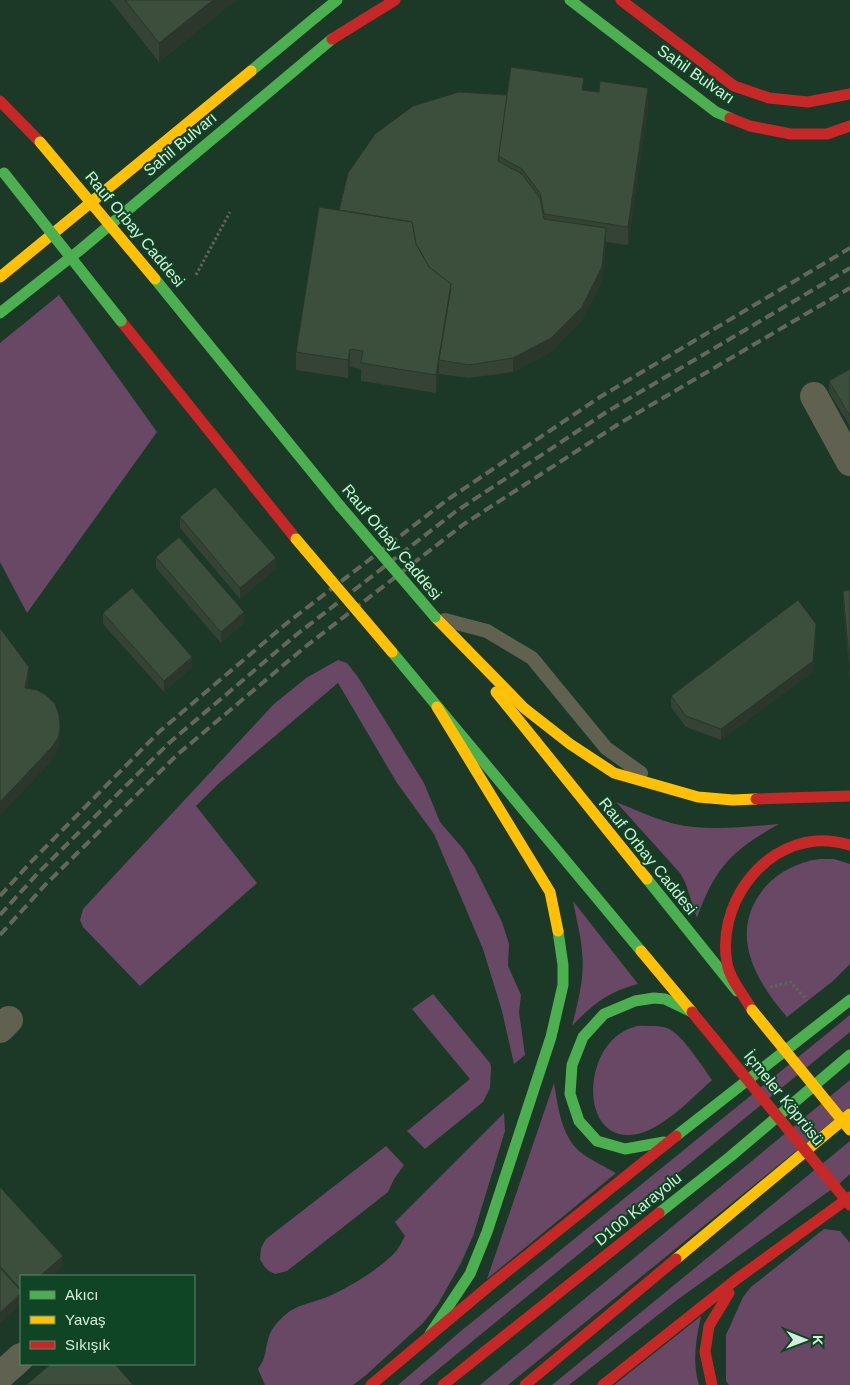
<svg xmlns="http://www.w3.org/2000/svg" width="850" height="1385" viewBox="0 0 850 1385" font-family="Arial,sans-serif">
  <rect width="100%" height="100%" fill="#1c3827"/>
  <g fill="#684864">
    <path d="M59,295l98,137 -130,181 -27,-51v-219z"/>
    <path d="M338,660l9,3 11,14 66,106 16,39 24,28 11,18 27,54 7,22 -1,22 13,29 -2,17 6,43 -11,9 -12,-53 -19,-62 -49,-115 -37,-51 -59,-100 -121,102 -21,21 61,77 -117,103 -57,-59 -3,-7 3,-11 191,-205 32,-26z"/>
    <path d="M616,802c25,10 51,23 78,25 28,3 57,-1 85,-3 -46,26 -64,43 -82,94l-12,-36 -5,-9z"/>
    <path d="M820,859h14l16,5v100l-17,17 -46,36c-33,-38 -60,-86 -21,-131 15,-16 33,-24 54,-27z"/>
    <path d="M573,901l65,83c-30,8 -45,20 -66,42 6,-24 13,-49 10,-74 -1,-17 -6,-34 -9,-51z"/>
    <path d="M433,994l57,69 1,4 -1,21 -7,14 -58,47 -18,-18 63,-52 -58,-70z"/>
    <path d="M850,1015v17l-431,353h-21l63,-54z"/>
    <path d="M649,1026c8,0 17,0 23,5 12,7 31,36 40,49 -20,18 -47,47 -74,54 -60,13 -58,-92 -4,-107 4,-2 10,-1 15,-1z"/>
    <path d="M850,1080v27l-342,278h-28z"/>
    <path d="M554,1083c4,23 7,52 25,68 11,9 25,15 37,22l-129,106z"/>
    <path d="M504,1113l1,18 -32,105 -12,27 -23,41 -15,19 -58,53 -12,9h-88l-7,-16c9,-13 6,-15 10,-29 2,-10 9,-18 17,-25 12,-11 28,-12 42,-18 21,-9 55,-29 70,-47 3,-4 5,-9 8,-14l-10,-14z"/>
    <path d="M850,1141v33l-11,10 -162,116 -108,85h-17z"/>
    <path d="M386,1146l18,19 -10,14 -6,13 -101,79 -12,3 -6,-3 -5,-5 -4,-7 1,-11 5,-9z"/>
    <path d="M824,1229l16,2 10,12v142h-121l-3,-4v-46l17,-38 8,-10z"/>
    <path d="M701,1316c-5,23 -9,46 -2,69h-85z"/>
  </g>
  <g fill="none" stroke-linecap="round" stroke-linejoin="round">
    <g stroke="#5e6658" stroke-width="3" stroke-dasharray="2.5 2.5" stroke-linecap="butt">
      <path d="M196,275l34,-63"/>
      <path d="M770,987l21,-5 16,18"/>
    </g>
    <path stroke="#616151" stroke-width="14" d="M445,620l42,11 45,27 74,90 35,25"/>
    <g stroke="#616151" stroke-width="28">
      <path d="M814,396l36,66"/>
      <path d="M0,1029l9,-9"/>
      <path d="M0,1376l21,-19"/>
    </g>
    <g stroke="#4caf50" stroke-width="11">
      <path d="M570,0l146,112 14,6"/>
      <path d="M316,17l21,-17"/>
      <path d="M251,71l65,-54"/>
      <path d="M155,279l185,227"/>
      <path d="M0,313l80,-63 252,-211"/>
      <path d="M392,652l249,299"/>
      <path d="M647,879l90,112"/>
      <path d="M676,1136l174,-136"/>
      <path d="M664,1142l-39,7 -28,-8 -18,-20 -9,-27 2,-29 11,-28 21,-23 31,-13 19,-3 11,1 27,13"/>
      <path d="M659,1213l72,-57 119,-101"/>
      <path d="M430,1334l40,-60 17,-42 64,-195 12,-52v-20l-5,-34"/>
    </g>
    <g stroke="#ffc107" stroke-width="11">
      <path d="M0,277l251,-206"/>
      <path d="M435,617l89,91 46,36 44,29 84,24 35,3 23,-1"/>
      <path d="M496,692l151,187"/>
      <path d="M437,707l113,185 8,39"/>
      <path d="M641,951l51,61"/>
      <path d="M676,1259l174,-145"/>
    </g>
    <g stroke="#c62828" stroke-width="11">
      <path d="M621,0l113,86 35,12 39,4 42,-8"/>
      <path d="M332,39l63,-39"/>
      <path d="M0,101l40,41"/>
      <path d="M730,118l20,8 41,8h36l23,-8"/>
      <path d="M121,321l175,218"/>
      <path d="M756,799l94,-3"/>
      <path d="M752,1010c-8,-15 -22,-30 -25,-47 -10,-55 31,-117 89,-122 12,-1 23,1 34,4"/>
      <path d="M371,1385l118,-99 187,-150"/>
      <path d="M443,1385l216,-172"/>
      <path d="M525,1385l151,-126"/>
      <path d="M603,1385l135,-107 112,-81"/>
      <path d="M712,1385l-7,-33 4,-26 20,-33"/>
    </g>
    <g stroke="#62685a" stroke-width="4" stroke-dasharray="10 5" stroke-linecap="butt">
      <path d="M0,896l30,-33 130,-132 127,-108 160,-123 153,-103 250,-149"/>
      <path d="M0,915l38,-42 131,-130 127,-108 159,-123 153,-101 242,-143"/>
      <path d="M0,935l46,-51 132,-130 127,-107 159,-123 153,-99 233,-137"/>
    </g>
    <g stroke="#4caf50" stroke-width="11">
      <path d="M4,173l117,148"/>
      <path d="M340,506l95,111"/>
    </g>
    <g stroke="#ffc107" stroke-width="11">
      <path d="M40,142l115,137"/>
      <path d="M296,539l96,113"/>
      <path d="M752,1010l98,120"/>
    </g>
    <path stroke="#c62828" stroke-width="11" d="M692,1012l158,193"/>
  </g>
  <g fill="#344334">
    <path d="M110,0h126l-77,62z"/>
    <path d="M584,90l64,17 -20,138 -22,-3 -4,39 -20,39 -31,32 -38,20 -44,6 -30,-4 -3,19 -75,-12v-12l-11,-2 -2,11 -52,-8v-18l43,-142 168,-115z"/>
    <path d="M850,369v57l-21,-34v-11z"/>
    <path d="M180,517l96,52 -36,30 -60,-71z"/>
    <path d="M156,557l88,66 -23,20 -65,-75z"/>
    <path d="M850,590v89l-7,-77v-11z"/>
    <path d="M103,613l89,54 -28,25 -61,-68z"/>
    <path d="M816,635l-3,37 -92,68 -35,-13 -15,-20v-11z"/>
    <path d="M0,1187l63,79 -11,10h-31v28l-21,19z"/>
  </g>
  <g fill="#2a372a">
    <path d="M213,0h23l-77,62v-19z"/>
    <path d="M648,88v19l-20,138v-18z"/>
    <path d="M606,228v14l-4,39 -20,39 -31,32 -38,20v-14z"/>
    <path d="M451,284l-12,76v14l-3,19v-18z"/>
    <path d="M350,349v18l-2,11v-18z"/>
    <path d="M276,558v11l-36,30v-11z"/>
    <path d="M244,612v11l-23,20v-11z"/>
    <path d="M816,624l-3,48 -92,68v-11z"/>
    <path d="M192,657v10l-28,25v-11z"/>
    <path d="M29,667v14l-4,20v-13z"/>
    <path d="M60,726v14l-1,9 -7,12 -52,55v-14z"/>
    <path d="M63,1256v10l-11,10h-12z"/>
    <path d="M21,1293v11l-21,19v-10z"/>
  </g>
  <g fill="#3c4e3c" stroke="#2a372a">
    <path d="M125,0h88l-54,43z"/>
    <path d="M511,67l73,11 -2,12 17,2 1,-11 48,7 -20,139 -84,-13 -4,-21 -18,-24 -24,-13z"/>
    <path d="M459,92l48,3 -9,66 24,13 18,24 4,21 62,9 -4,39 -20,40 -31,31 -38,20 -44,7 -30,-5 12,-72h-1l1,-4 -22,-17 -13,-23 -4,-22 -73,-12 9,-37 27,-39 38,-28z"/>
    <path d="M319,207l93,15 4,22 13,23 22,17 -15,91 -75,-12 2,-12 -13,-2 -2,11 -52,-8z"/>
    <path d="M850,369v47l-21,-35z"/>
    <path d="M215,487l61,71 -36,30 -60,-71z"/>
    <path d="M179,537l65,75 -23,20 -65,-75z"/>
    <path d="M132,588l60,69 -28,24 -61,-68z"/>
    <path d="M850,590v79l-7,-78z"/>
    <path d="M798,600l18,24 -3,37 -92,68 -35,-13 -15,-20z"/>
    <path d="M0,628l29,39 -4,21 12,2 9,5 9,9 4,11 1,11 -1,10 -7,11 -52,55z"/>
    <path d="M0,1187l63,69 -23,20h-19v14l-21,-24z"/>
    <path d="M0,1268l21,23v2l-21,20z"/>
    <path d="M51,1364h64l18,21h-107z"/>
  </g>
  <g text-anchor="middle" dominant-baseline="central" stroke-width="4" stroke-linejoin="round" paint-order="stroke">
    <g font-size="16" fill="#d3eed9" stroke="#0f4524">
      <text transform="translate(696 74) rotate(35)">Sahil Bulvarı</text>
      <text transform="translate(180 144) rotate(-40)">Sahil Bulvarı</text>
      <text transform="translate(135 229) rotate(50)">Rauf Orbay Caddesi</text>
      <text transform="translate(392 542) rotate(50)">Rauf Orbay Caddesi</text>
      <text transform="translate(648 856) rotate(51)">Rauf Orbay Caddesi</text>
      <text transform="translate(784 1098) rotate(51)">İçmeler Köprüsü</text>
      <text transform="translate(638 1209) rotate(-39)">D100 Karayolu</text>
    </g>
  </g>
  <rect x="20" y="1275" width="175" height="90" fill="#0f4524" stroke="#5d896c"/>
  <rect x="30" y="1291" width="25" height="8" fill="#4caf50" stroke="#5d896c"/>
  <text x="65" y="1300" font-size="15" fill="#d3eed9">Akıcı</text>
  <rect x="30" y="1316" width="25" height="8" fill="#ffc107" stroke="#5d896c"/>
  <text x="65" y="1325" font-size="15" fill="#d3eed9">Yavaş</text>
  <rect x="30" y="1341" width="25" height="8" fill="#c62828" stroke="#5d896c"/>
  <text x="65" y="1350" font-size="15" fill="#d3eed9">Sıkışık</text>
  <g transform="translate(805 1340) rotate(91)" stroke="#0f4524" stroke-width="4" paint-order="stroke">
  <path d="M0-4L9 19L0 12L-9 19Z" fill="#d3eed9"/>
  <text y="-8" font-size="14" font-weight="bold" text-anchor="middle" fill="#d3eed9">K</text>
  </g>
</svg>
